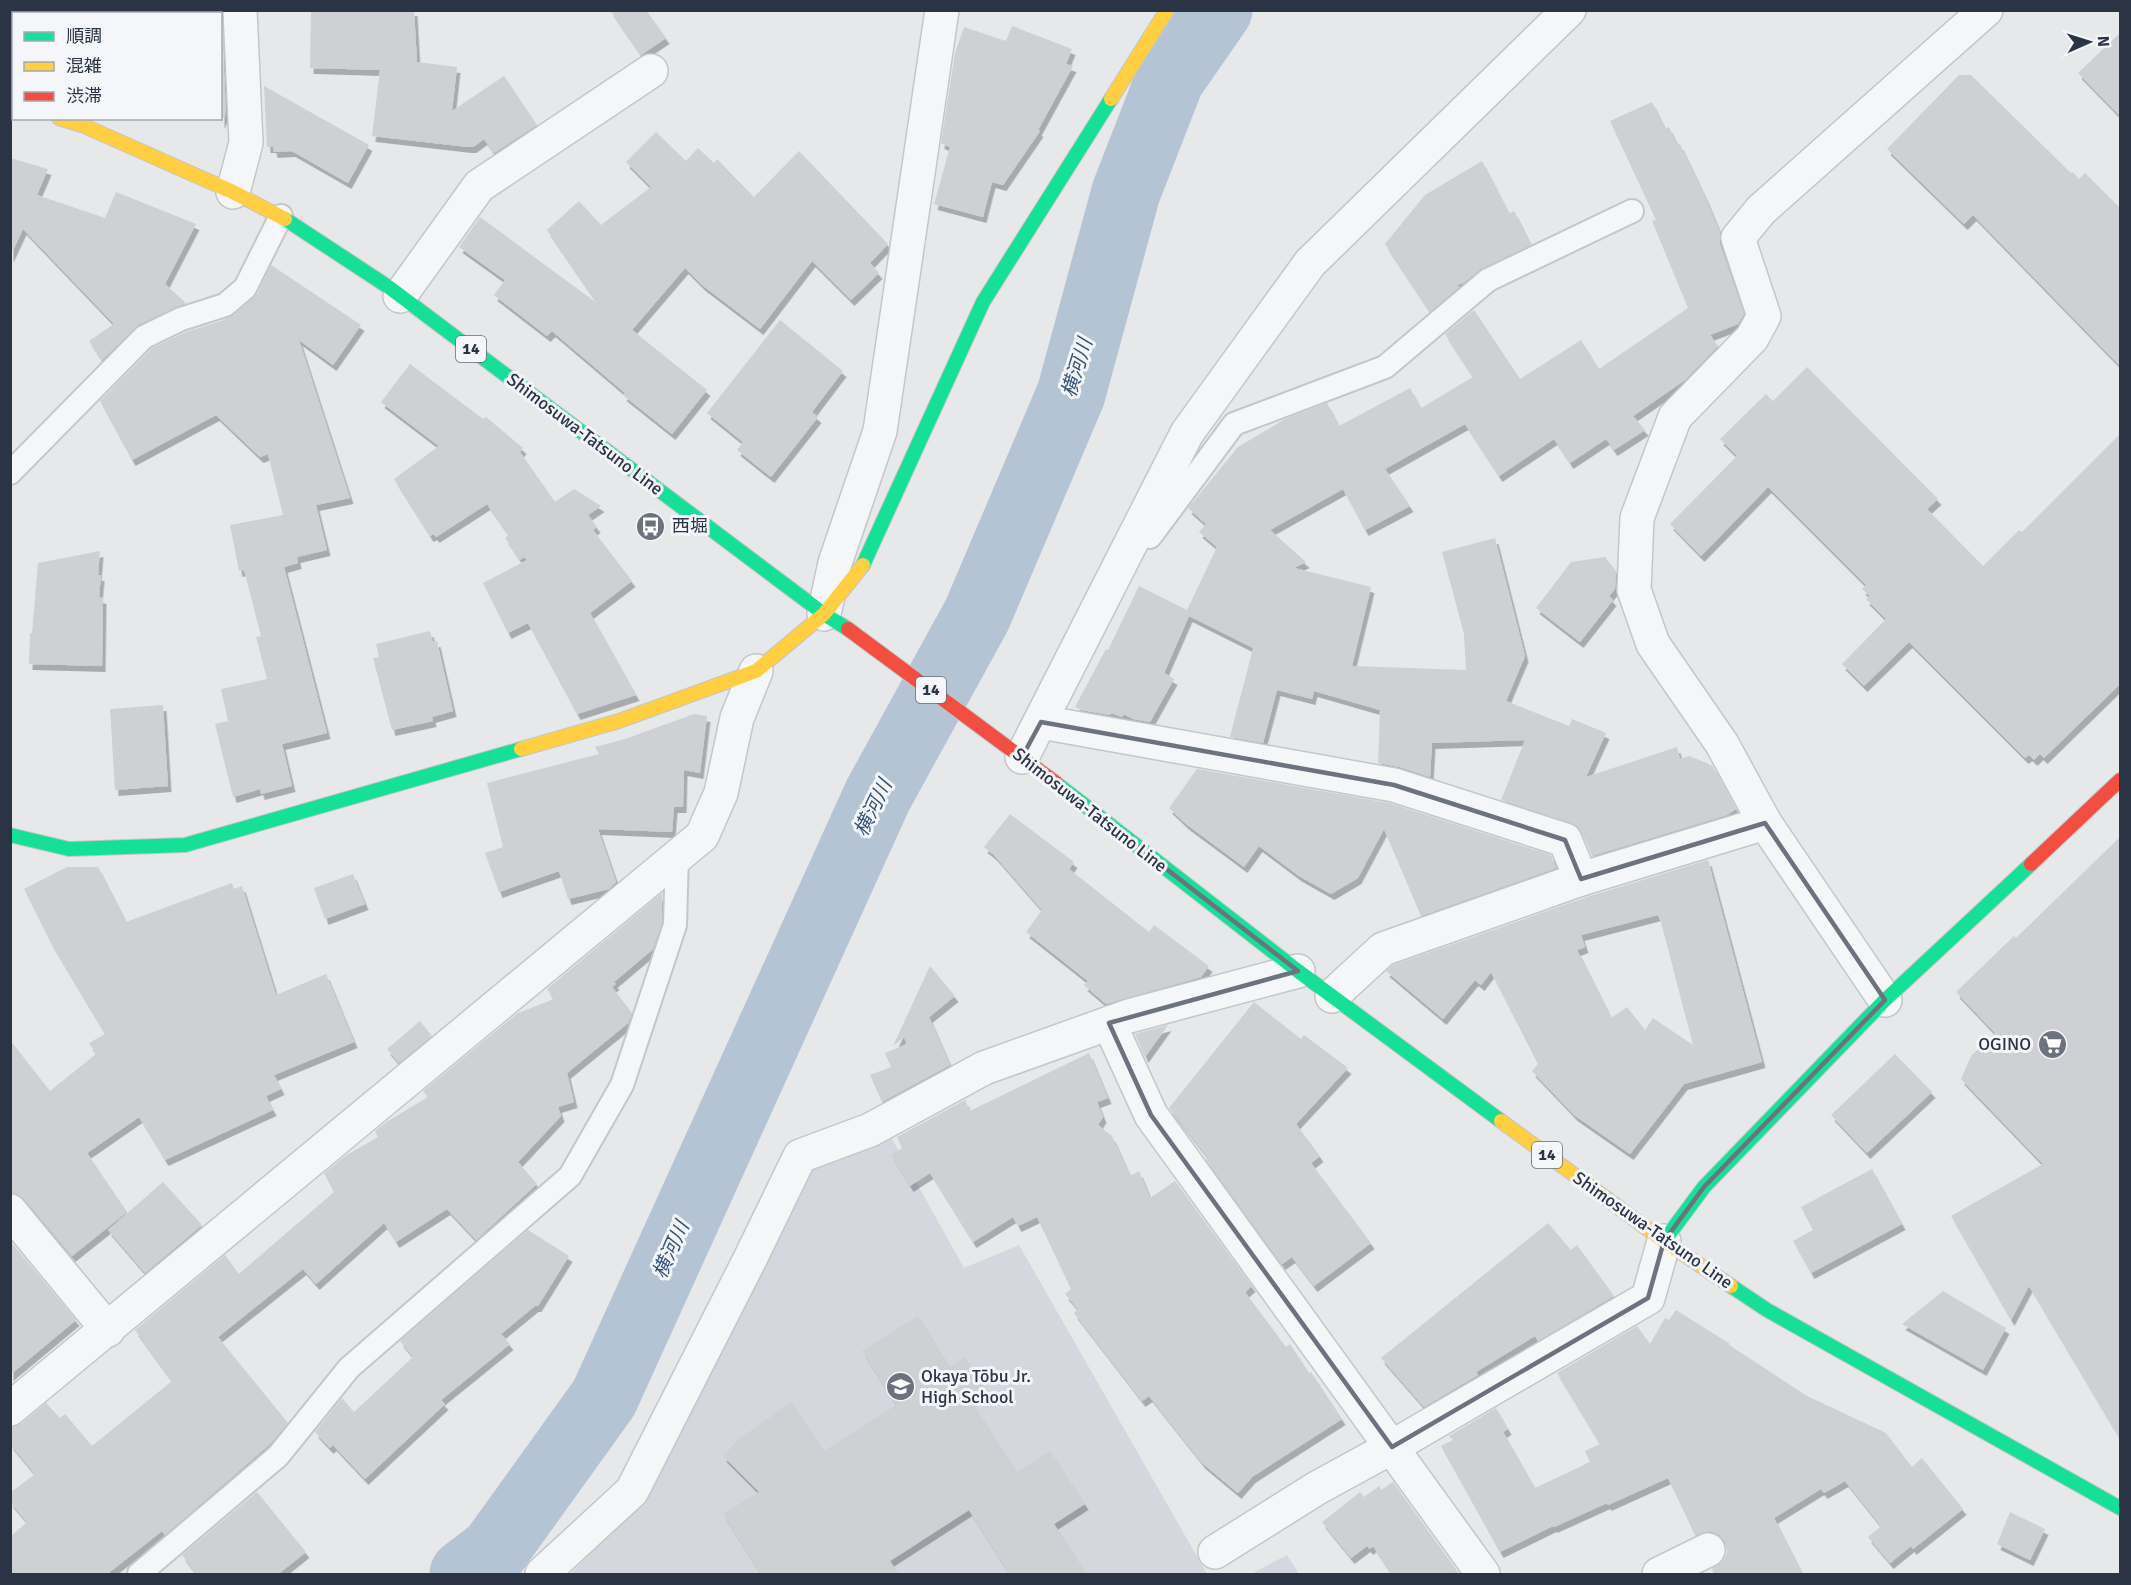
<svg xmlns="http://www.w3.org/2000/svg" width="2131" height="1585" viewBox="0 0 2131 1585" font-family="Signika,'Noto Sans JP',sans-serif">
  <defs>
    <filter id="shadow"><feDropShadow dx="3.5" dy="6" stdDeviation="0" flood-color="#0004"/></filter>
  </defs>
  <rect width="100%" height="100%" fill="#e6e8ea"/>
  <g fill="#d4d7dd">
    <path d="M892,1139l72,129 55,-23 188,329h-637l72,-71 169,-336z"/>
    <path d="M1287,1555l12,19h-48z"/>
  </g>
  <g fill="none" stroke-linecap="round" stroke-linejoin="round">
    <path stroke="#b4c4d5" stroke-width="69" d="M464,1574l30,-23 110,-153 274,-603 99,-180 94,-221 55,-202 44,-113 48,-69"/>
  </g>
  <g fill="#ced0d3" fill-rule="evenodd" filter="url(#shadow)">
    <path d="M311,10h103l3,52 40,5 -5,44 52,-35 33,49 -43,28 -10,-14 -11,8h-5l-96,-11 8,-66 -70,-2z"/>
    <path d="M610,10h36l20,28 -25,17z"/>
    <path d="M1012,26l60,23 -6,15 7,2 -35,64 2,1 -37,54 -11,-3 -9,35 -49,-13 16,-57 -9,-4 14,-90 9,-26 42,14z"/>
    <path d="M2121,32v85l-43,-44z"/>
    <path d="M220,33l2,1 4,78 -5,11z"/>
    <path d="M1959,75h12l100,98 2,-1 6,7 6,-6 36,36v158l-148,-152 -9,9 -77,-75z"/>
    <path d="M264,86l105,59 -21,38 -56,-32 -18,1 -1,-5h-6z"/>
    <path d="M1652,102l13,27 4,-2 8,18 3,-1 26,55 14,34v11l24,70 -6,10 -28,11 8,11 -33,34 -52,36 12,14 -31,20 -8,-11 -36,24 -16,-24 -55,37 -34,-52 -80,45 25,37 -45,24 -22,-41 -73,41 36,32 -12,6 77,19 -19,79 114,4 -2,-36 -22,-82 53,-14 30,118 -19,45 63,25 3,-7 34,14 -20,44 91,-30 3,12 9,-3 20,8 1,2 2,-1 24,44 -9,6 -135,41 -10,-23 -5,-7 -76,-26 24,-60 -93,3 -2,34 -30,-10 -22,-4 2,-53 -66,-19 -2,8 -35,-9 -14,53 -33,-6 23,-89 -64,-32 -25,57 10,6 -24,43 -17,-3 -9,-5 -2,3 -11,-4 -1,2 -29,-5 -6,-3 31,-58 2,1 31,-64 48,24 30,-63 -18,-15 7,-8 -18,-16 50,-61 47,-28 42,-16 12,23 71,-38 11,20 52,-31 -28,-43 29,-24 46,69 61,-39 18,29 89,-61 -36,-87 4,-1 -46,-99z"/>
    <path d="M656,132l30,29 12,-13 16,15 3,-4 37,38 45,-46 89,93 -18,19 9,10 -28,27 -39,-39 -52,68 -58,-44 -17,-17 -53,62 75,60 -35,44 -49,-39 2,-2 -73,-62 -5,5 -53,-41 11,-15 -46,-33 21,-30 118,87 -51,-74 32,-29 22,24 50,-38 -25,-25z"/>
    <path d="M10,158l38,11 -11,26 68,23 11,-26 80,32 -31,60 21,19 -48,22 -36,35 -13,-19 25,-17 -91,-95 -13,28z"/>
    <path d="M1482,161l27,53 5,-3 17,34 -51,25 -17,13 -6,2 2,2 -29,25 -45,-68 40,-49z"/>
    <path d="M271,265l90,60 -28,40 -34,-25 51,158 -34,7 11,45 -30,7 1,6 -14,4 43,166 -45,11 10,42 -31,8 -1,-5 -27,8 -18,-73 13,-3 -7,-32 46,-10 -11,-42 5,-1 -17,-66 -5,1 -9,-46 53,-10 -15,-61 -8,3 -44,-42 -84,45 -32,-59 52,-53 34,-16 35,-11 13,-6 23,-21z"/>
    <path d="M780,320l63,51 -31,41 6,5 -47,60 -34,-27 6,-8 -36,-29z"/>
    <path d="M410,364l73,55 3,-2 37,31 -3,4 35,50 19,-13 27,17 -13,9 9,12 -4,3 39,51 -42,32 46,82 -59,19 -49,-91 -20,10 -25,-50 44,-23 -3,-3 -4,3 -15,-22 4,-3 -22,-31 -51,33 -2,-3 -4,2 -36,-57 45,-33 -58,-44z"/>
    <path d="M1807,367l131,132 -11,10 56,57 36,-36 3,2 99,-99v250l-77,75 -4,-4 -6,6 -5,-5 -4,3 -116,-116 -45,44 -22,-22 44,-45 -20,-20 4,-3 -8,-7 4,-4 -98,-98 -67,69 -31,-32 67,-68 -17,-17 46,-45 7,7z"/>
    <path d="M100,551l-2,24h3l-2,22 4,1 -1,68 -73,-2 1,-31h2l6,-70z"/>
    <path d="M1605,557l11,14 -1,18 -6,7 4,4 -33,42 -44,-34 35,-46z"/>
    <path d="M430,631l3,11 4,-1 16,70 -21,6 1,4 -41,9 -19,-72 6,-1 -3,-13z"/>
    <path d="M163,705l5,81 -53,4 -5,-81z"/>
    <path d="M694,714l13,2 -7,57 -16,-3 -1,37h-9l-2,25 -74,-3 18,53 -7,7 -41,10 -9,-28 -60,21 -14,-39 18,-6 -16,-64 112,-29 -4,-7 30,-8z"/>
    <path d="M1197,769l192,34 162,52 5,13 -135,48 -37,-87 -26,49 -27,16 -32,-18 -40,-30 -15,21 -58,-43 -17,-16z"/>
    <path d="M1010,814l64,48 -5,7 80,63 5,-7 55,41 -8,11 -95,27 -22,-19 4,-4 -62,-49 16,-22 -48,-55 -10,-8z"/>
    <path d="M2121,836v605l-92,-155 -18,34 -60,-104 92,-52 -82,-85 10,-23 24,-23 -39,-41 58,-56 2,2z"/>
    <path d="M1708,860l54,202 -78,22 -54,70 -56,-39 -42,-44 6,-7 -47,-92 -10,13 -6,-5 -32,39 -57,-48 7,-6 194,-68zM1658,915l3,7 32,123 -40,-27 -8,12 -18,-23 -16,11 -34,-68 8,-3 -4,-12z"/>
    <path d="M67,867h31l28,55 106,-39 2,6 8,-3 34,109 50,-21 28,68 -80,33 7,14 -15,7 7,14 -108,50 -26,-43 -52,36 40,59 -55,44 -48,-57 -7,-5 -7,-1v-153l40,51 46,-37 -7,-11 16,-9 -53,-89 -28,-56z"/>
    <path d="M353,874l12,30 -40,15 -11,-31z"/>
    <path d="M662,893v30l-9,26 -39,33 2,2 -4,3 20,26 -4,10 -61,50 7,29 -16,5 3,9 -43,46 19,22 -61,56 -29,-31 -51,33 -12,-19 -68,61 -13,-15 -85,68 70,86 -18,21 -105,91 -3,-4 -56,44h-96v-38l17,-15 -17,-20v-9l25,-19 -25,-30v-16l12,-5 24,-20 14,15 5,-4 27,32 80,-65 -37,-51 90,-75 14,19 95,-82 -10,-19 21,-17 33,-19 -3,-6 13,-10 40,-24 -5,-6 95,-78 36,-14 -7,-10z"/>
    <path d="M930,966l25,30 -26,21 21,48 -68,37 -12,-27 21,-8 -6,-14 22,-9 -3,-7 -11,9z"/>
    <path d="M1254,1002l47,37 3,-4 44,33 -52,56 24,32 -9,7 60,80 -57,43 -22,-29 -10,7 -76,-104 2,-2 -39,-50z"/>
    <path d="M420,1021l12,15 -33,27 -12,-14z"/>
    <path d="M1168,1025l-23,32 -10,-23z"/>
    <path d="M1089,1053l19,45 -11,4 6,15 -5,8 14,11 18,40 9,-5 11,27 25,-17 77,105 -7,6 41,55 4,-3 19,29 2,-1 31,47 -90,58 -14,16 -36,-30 -53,-67 -7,5 -68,-88 4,-4 -13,-15 6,-5 -34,-72 -19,9 -5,-9 -40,25 -43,-69 -20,13 -19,-31 11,-7 -5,-11 68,-37 5,11z"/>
    <path d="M1895,1054l37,38 -65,61 -36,-38z"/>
    <path d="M1872,1169l30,55 -91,49 -18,-32 20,-11 -12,-23z"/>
    <path d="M163,1182l39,43 -57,48 -37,-43z"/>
    <path d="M1548,1223l23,27 6,-5 37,51 -76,45 -3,-5 -59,36 2,3 -54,32 -43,-49z"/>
    <path d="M528,1230l41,26 -31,50h-3l-34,28 9,10 -69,56 4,4 -80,75 -32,-34 -3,3 -15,-16 27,-34 12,14 59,-55 -13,-16z"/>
    <path d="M10,1241l66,79 -66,55z"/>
    <path d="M1943,1291l63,37 -23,42 -81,-46z"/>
    <path d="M1676,1310l54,34 -1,1 78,51 79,37 26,34 10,-9 41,51 -50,40 -2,-3 -21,17 -22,-26 13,-11 -36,-45 -21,12 -3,-4 -47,29 29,57h-89l-2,-6 11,-8 4,-9 -2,-10 -6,-7 -9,-4 -15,4 -27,-57 -60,27 -1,-2 -53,24 -1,-1 -53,26 -59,-106 12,-6 -4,-4 47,-28 12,21 -5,3 32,56 55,-26 -5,-11 15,-7 -43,-71 80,-47 13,18 15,-26 4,2z"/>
    <path d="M918,1316l32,51 15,-10 21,34 -15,10 46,71 33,-21 35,53 -31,20 33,51h-77l-41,-65 -79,51 9,14h-138l-38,-61 36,-22 -36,-36 16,-17 52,-37 33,49 72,-46 -34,-54z"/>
    <path d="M1393,1482l67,93h-68l-19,-29 -3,3 -3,-3 -16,12 -29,-36 38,-30 4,5 15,-11 2,4z"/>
    <path d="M257,1492l49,60 -29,23h-80l-15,-20z"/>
    <path d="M2010,1512l35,17 -15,31 -33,-16z"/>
  </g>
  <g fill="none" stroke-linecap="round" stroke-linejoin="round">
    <defs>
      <g id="lane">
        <path d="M10,473l134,-136 37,-18 44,-14 20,-17 36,-72"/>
        <path d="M1136,531l14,6 84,-113 151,-57 103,-87 144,-69"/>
        <path d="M139,1574l139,-118 71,-88 221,-192 52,-91 53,-160 2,-69"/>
      </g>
      <g id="street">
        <path d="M233,192l13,-49 -6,-133"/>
        <path d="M400,296l79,-110 172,-115"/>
        <path d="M824,614l11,-51 45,-132 62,-421"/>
        <path d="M1041,722l353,63 171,55 16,39 184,-56"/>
        <path d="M1022,757l165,-324 123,-170 259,-253"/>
        <path d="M1332,996l51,-47 198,-70"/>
        <path d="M1885,1000l-120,-177 -43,-79 -69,-100 -19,-54 3,-72 38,-101 77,-79 12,-22 -26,-78 23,-28 225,-200"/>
        <path d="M1109,1023l42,92 332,459"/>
        <path d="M10,1211l98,119"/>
        <path d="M10,1409l692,-573 19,-43 16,-75 19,-47"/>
        <path d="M1215,1552l102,-64 75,-41 256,-149 16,-57"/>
        <path d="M542,1574l90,-83 118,-232 50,-103 70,-26 114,-62 145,-52 169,-45"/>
        <path d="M1659,1574l49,-24"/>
      </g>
      <g id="fast">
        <path d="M10,106h4"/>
        <path d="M285,219l105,69 434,326 24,15"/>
        <path d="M863,565l120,-263 128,-203"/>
        <path d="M1056,783l242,188 203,150"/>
        <path d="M10,835l59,14 116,-4 336,-96"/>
        <path d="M1664,1241l40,-54 181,-187 146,-136"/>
        <path d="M1731,1286l36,24 353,198"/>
      </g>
      <g id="slow">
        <path d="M1111,99l56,-89"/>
        <path d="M59,118l23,7 151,67 52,27"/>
        <path d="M521,749l98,-28 137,-50 68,-57 39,-49"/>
        <path d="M1501,1121l163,120 67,45"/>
      </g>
      <g id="jam">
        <path d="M848,629l208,154"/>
        <path d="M2031,864l89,-84"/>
      </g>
    </defs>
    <use href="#lane" stroke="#c4c6c8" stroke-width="26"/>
    <use href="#street" stroke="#c4c6c8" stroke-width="36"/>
    <use href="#fast" stroke="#c4c6c8" stroke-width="16"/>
    <use href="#slow" stroke="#c4c6c8" stroke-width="16"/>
    <use href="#jam" stroke="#c4c6c8" stroke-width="16"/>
    <use href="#lane" stroke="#f5f6f7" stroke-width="22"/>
    <use href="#street" stroke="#f5f6f7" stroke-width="33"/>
    <use href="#fast" stroke="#16e098" stroke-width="14"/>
    <use href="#slow" stroke="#ffcf43" stroke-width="14"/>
    <use href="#jam" stroke="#f24e42" stroke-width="14"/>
  </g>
  <path fill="none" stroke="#6c737f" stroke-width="4.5" stroke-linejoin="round" d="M1041,722l353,63 171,55 16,39 184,-56 120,177 -181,187 -40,54 -16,57 -256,149 -241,-332 -42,-92 189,-52 -276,-214z"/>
  <defs>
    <symbol id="bus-disc" viewBox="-11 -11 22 22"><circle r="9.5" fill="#6c737f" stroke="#f4f6f9"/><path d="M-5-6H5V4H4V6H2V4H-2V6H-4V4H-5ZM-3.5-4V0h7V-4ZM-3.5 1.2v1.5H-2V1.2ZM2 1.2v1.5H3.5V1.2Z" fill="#fff"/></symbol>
    <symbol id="supermarket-disc" viewBox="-11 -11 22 22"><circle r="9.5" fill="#6c737f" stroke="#f4f6f9"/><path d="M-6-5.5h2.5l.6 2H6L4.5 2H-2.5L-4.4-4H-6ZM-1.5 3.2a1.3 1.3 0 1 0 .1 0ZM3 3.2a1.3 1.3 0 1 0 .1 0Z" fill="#fff"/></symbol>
    <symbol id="school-disc" viewBox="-11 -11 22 22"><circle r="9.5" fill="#6c737f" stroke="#f4f6f9"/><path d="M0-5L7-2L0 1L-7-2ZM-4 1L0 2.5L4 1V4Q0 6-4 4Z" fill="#fff"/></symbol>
  </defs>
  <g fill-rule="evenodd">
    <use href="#bus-disc" x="634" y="510" width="33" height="33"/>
    <use href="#supermarket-disc" x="2036" y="1028" width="33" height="33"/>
    <use href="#school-disc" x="884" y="1370" width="33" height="33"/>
  </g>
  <g text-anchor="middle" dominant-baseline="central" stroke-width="6" stroke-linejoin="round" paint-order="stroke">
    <g fill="#f4f6f9" stroke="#676e7b" stroke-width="1.5">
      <rect x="456" y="336" width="30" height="26" rx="4.5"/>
      <rect x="916" y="677" width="30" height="26" rx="4.5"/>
      <rect x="1532" y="1142" width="30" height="26" rx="4.5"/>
    </g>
    <g font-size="16" font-weight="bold" fill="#2b3445">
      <text x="471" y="349">14</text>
      <text x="931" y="690">14</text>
      <text x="1547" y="1155">14</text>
    </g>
    <g font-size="18" fill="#2b3445" stroke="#f4f6f9">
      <text transform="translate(585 434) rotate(37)">Shimosuwa-Tatsuno Line</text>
      <text transform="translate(1090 810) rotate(38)">Shimosuwa-Tatsuno Line</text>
      <text transform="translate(1653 1230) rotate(35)">Shimosuwa-Tatsuno Line</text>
    </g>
    <g font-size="18" fill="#2b3445" stroke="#f4f6f9" text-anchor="start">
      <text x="672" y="526">西堀</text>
      <text x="2031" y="1044" text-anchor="end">OGINO</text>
      <text x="921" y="1376">Okaya Tōbu Jr.<tspan x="921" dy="21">High School</tspan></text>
    </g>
    <g font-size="20" font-style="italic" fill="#34527a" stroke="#f4f6f9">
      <text transform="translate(1077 368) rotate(-73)">横河川</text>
      <text transform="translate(873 808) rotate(-64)">横河川</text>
      <text transform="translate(671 1250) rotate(-66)">横河川</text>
    </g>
  </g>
  <rect width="2131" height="1585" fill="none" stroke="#2b3445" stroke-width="24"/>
  <rect x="12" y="12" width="210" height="108" fill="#f4f6f9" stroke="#a4a8b1" stroke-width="1.5"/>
  <rect x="24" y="32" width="30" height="9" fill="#16e098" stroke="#a4a8b1" stroke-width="1.5"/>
  <text x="66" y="42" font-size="18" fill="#2b3445">順調</text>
  <rect x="24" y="62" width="30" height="9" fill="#ffcf43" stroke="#a4a8b1" stroke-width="1.5"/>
  <text x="66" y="72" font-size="18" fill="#2b3445">混雑</text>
  <rect x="24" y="92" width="30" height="9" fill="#f24e42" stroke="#a4a8b1" stroke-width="1.5"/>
  <text x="66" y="102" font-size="18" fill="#2b3445">渋滞</text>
  <g transform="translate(2089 42) rotate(87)" stroke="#f4f6f9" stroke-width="4.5" paint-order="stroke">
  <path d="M0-4.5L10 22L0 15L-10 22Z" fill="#2b3445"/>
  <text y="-9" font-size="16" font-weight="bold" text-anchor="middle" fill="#2b3445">N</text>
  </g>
</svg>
